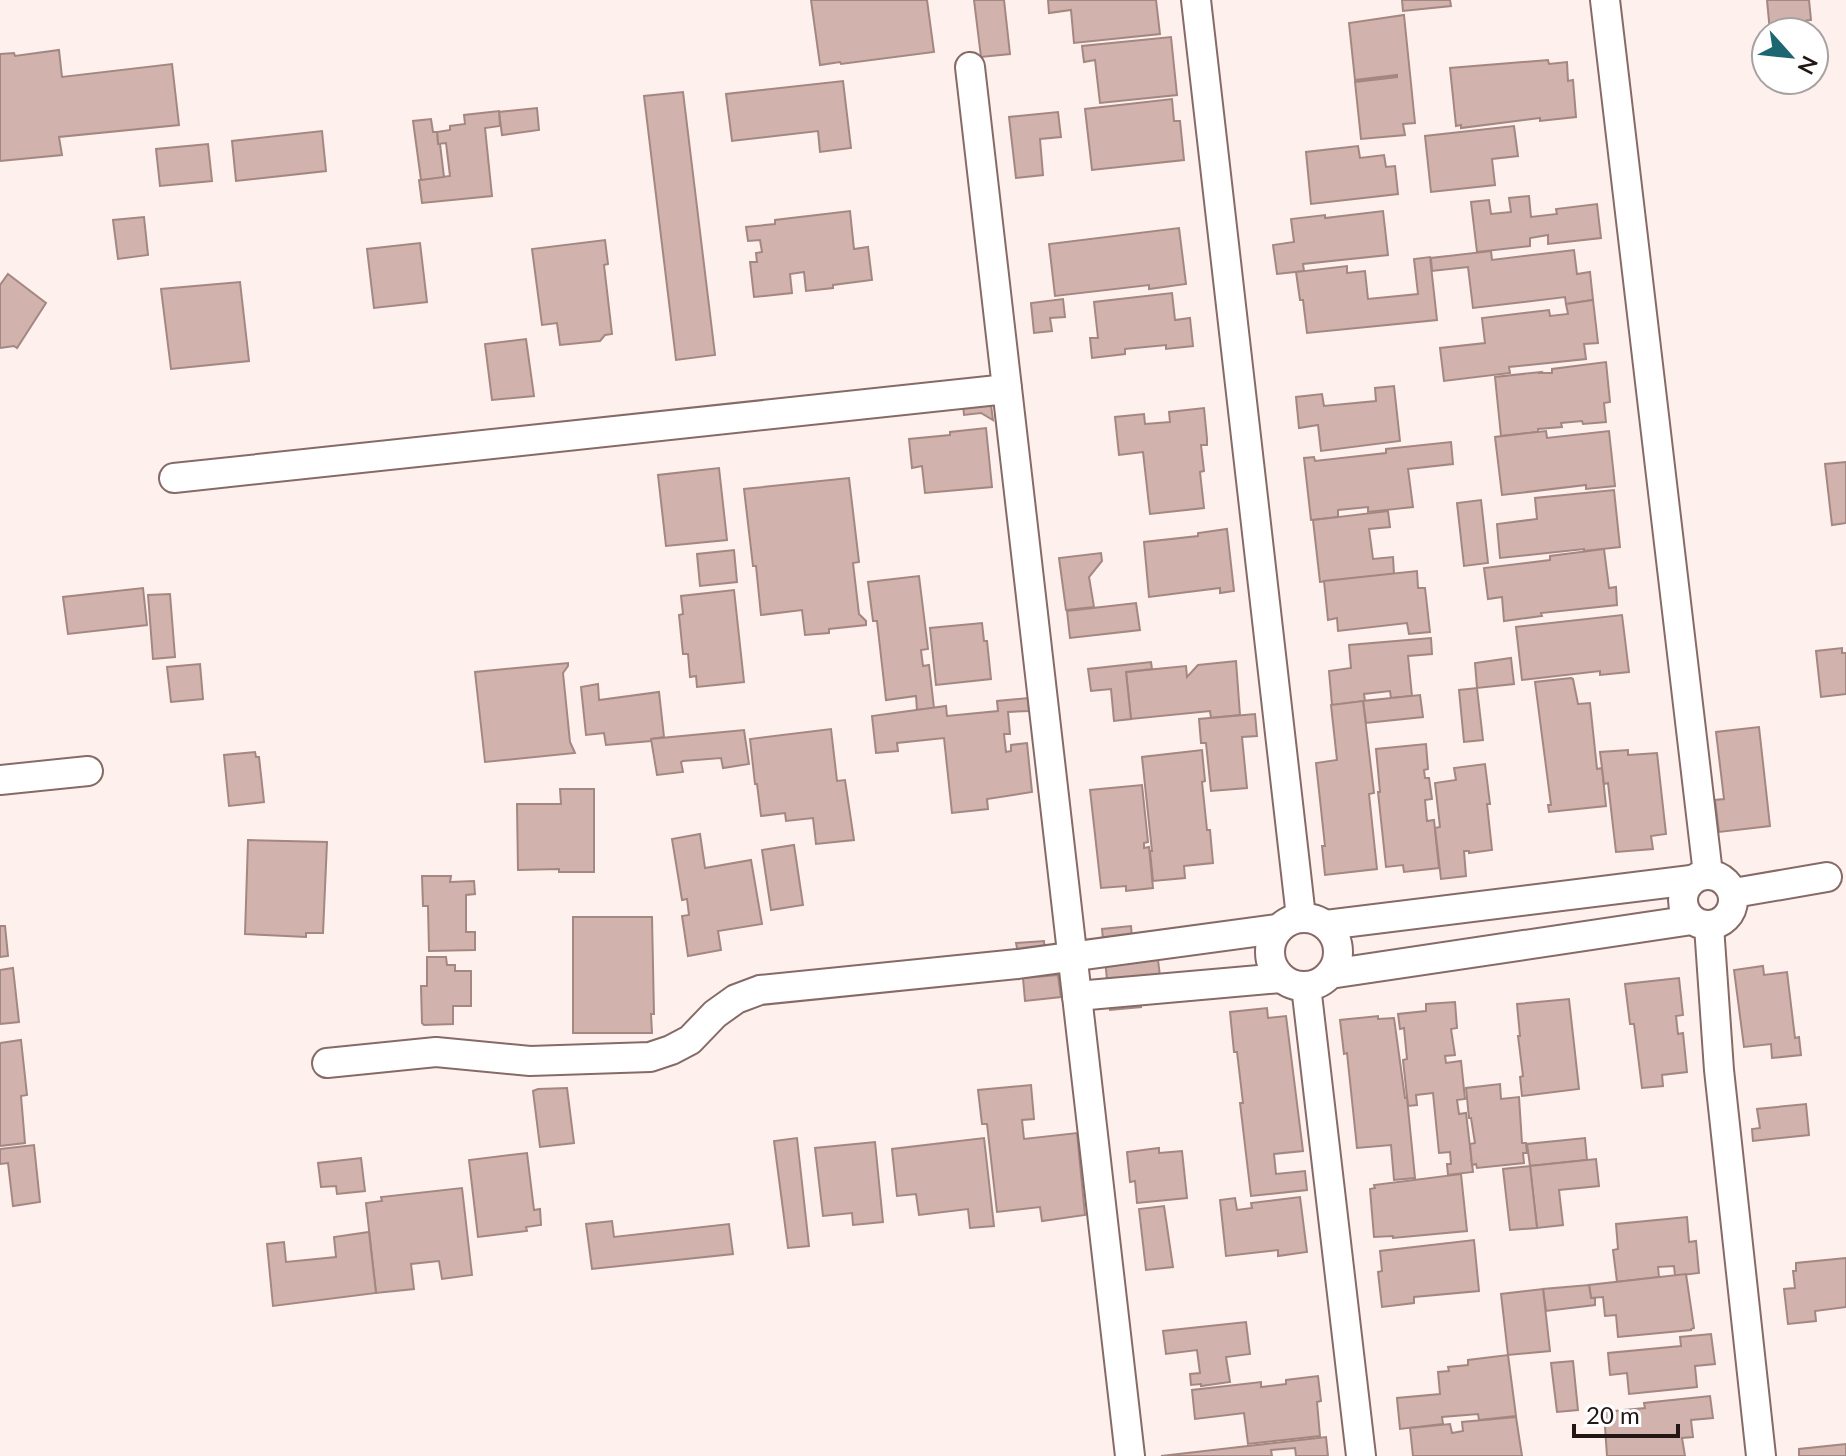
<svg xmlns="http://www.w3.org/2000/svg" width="1846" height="1456" viewBox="0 0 1846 1456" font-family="Lato,sans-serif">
  <rect width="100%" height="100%" fill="#fdf0ed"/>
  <g fill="#d1b2ac" stroke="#a48781" stroke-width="2">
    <path d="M811,0h116l7,52 -93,12 -1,-2 -20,3z"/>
    <path d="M974,0h30l6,54 -29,3z"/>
    <path d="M1048,0h108l4,34 -86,9 -3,-33 -22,3z"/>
    <path d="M1402,0h48l1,6 -48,5z"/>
    <path d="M1767,0h42l2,20 -15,2 1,8 -27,2z"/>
    <path d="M1404,15l11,108 -12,1 2,11 -44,4 -6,-57 42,-5v-2l-42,5 -6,-57z"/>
    <path d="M1171,37l6,58 -77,8 -5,-43 -11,2 -2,-16z"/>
    <path d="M59,50l3,27 110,-13 7,61 -120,12 3,18 -62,6v-107l14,-1 1,3z"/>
    <path d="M1548,60l1,4 18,-2 1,19 5,-1 3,37 -36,4v-3l-79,10v-3l-5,1 -6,-58z"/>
    <path d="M843,81l8,67 -31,4 -2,-21 -86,10 -6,-47z"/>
    <path d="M683,92l32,263 -39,5 -32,-264z"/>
    <path d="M1172,99l2,22h6l4,39 -92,10 -7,-61z"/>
    <path d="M537,108l2,22 -37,5 -3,-23z"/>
    <path d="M499,111l1,15 -15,2 7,68 -70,7 -3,-23 31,-4 -4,-33 -8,1 -1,-12 13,-2v-4l15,-2 -1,-9z"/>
    <path d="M1058,112l3,25 -21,2 3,36 -27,3 -7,-61z"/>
    <path d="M431,119l2,13h4l1,12h2l4,33 -23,3 -8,-59z"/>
    <path d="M1514,126l4,30 -26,3 3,26 -64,7 -6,-56z"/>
    <path d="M322,131l4,40 -90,10 -4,-40z"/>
    <path d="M208,144l4,37 -52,5 -4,-37z"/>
    <path d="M1358,146l2,12 24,-3 2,12 9,-1 3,28 -87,10 -5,-52z"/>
    <path d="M1529,196l2,21 26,-3 -1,-5 41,-5 4,34 -53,6v-9l-18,3v8l-53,6 -6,-50 18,-2 2,14 20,-2 -2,-14z"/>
    <path d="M850,211l4,38 14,-2 4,33 -39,5v3l-27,3 -2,-19 -14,2 2,19 -38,4 -4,-35h7l-1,-9 6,-1 -2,-12 -12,1 -2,-14 29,-3v-4z"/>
    <path d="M1383,211l5,44 -85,9 1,7 -27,3 -4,-29 21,-3 -3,-23 34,-4v3z"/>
    <path d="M144,217l4,38 -30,4 -5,-39z"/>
    <path d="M1179,228l7,56 -37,5v-4l-94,11 -6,-52z"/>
    <path d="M605,240l3,24 -4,1 8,69 -7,1 -5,6 -40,4 -3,-22 -15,2 -10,-76z"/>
    <path d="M420,243l7,59 -53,6 -7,-59z"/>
    <path d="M1574,250l3,24 13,-2 3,28 -27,4 -1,-7 -92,11 -5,-41 -36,4 -1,-13 60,-7 1,9z"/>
    <path d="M1430,257l7,63 -130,13 -4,-33h-3l-4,-28 51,-6v7l18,-2 3,28 50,-5 -4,-35z"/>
    <path d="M8,274l38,29 -29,45 -3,-2 -14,2v-63z"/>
    <path d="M240,282l9,79 -78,8 -10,-80z"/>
    <path d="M1172,293l3,27 15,-2 3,28 -27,3v-4l-41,4v5l-33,4 -2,-20h8l-4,-36z"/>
    <path d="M1063,299l2,18 -15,1 2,13 -18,2 -3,-30z"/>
    <path d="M1593,300l5,43 -14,1 2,15 -77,8 1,6 -66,8 -4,-33 45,-5 -3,-25 67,-8 1,6 18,-2 -2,-10z"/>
    <path d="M526,339l8,57 -42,4 -7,-56z"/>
    <path d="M1606,362l4,40 -6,1 2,19 -23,2 -1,-3 -21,2 1,4 -24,2v3l-37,4 -6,-59 46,-5 -1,1h12v-4z"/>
    <path d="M1394,386l6,55 -79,10 -3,-26 -19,3 -3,-31 26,-3 2,12 52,-5 -1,-13z"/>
    <path d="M962,393l29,12 2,15 -12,-7 -17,2z"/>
    <path d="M1204,408l3,31v6h-6l3,26 -4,1 4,36 -54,6 -7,-62 -24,3 -4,-38 29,-3 1,10 25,-2 -1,-10z"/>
    <path d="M986,428l6,59 -67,6 -3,-27 -10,2 -3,-29 41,-4v-3z"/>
    <path d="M1546,431l1,7 62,-7 6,55 -29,3v-4l-84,10 -7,-58z"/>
    <path d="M1451,442l2,22 -45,5 5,38 -45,5v-5l-30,3v7l-27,3 -7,-62 10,-1 1,4 71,-8v-4z"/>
    <path d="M1846,462v61l-14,2 -7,-61z"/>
    <path d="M719,468l8,72 -61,6 -8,-71z"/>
    <path d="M849,478l10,84 -6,1 6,51 7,7v4l-37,4v4l-24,2 -3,-25 -41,5 -5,-49h-3l-9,-77z"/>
    <path d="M1614,490l6,57 -36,4v-2l-84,9 -3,-34 40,-5 -2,-21z"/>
    <path d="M1481,500l7,63 -24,3 -7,-63z"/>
    <path d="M1388,511l2,16 -21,2 4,30 20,-2 1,17 -74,8 -7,-62z"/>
    <path d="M1227,529l7,62 -14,2v-5l-71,9 -5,-55 54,-6v-3z"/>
    <path d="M1604,549l5,39 7,-1 1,18 -76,8 1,3 -38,5 -2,-24 -14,2 -4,-31 66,-8v-4z"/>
    <path d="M734,550l3,32 -37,4 -3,-32z"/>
    <path d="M1101,553l1,8 -13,16 5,30 -28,3 -7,-52z"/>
    <path d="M1417,571l1,17h7l5,44 -21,2 -2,-11 -69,8 -1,-13 -9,2 -4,-39z"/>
    <path d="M919,576l9,73 -7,1 2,16 6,-1 5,43 -17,2 -1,-14 -30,4 -9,-79h-4l-5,-39z"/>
    <path d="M143,588l4,37 -79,9 -5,-37z"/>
    <path d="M734,590l10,92 -47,5 -1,-11 -6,1 -2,-23h-5l-4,-39 4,-1 -2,-18z"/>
    <path d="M170,594l5,63 -22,2 -5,-64z"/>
    <path d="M1136,603l4,27 -70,8 -3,-27z"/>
    <path d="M1622,615l7,57 -29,3v-4l-78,9 -6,-53z"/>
    <path d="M982,623l2,18h3l4,38 -55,6 -6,-57z"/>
    <path d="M1431,638l1,16 -24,2 4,40 -21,2 -1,-7 -26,3 1,7 -33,4 -3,-34 22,-3 -2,-23z"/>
    <path d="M1842,648v5h4v41l-25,3 -5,-46z"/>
    <path d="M1511,658l3,26 -37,4 -2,-25z"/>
    <path d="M1236,661l4,54 -29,3 -1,-7 -79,8 -5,-47 60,-6 1,11 11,-12z"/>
    <path d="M1151,662l1,7 -26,3 5,47 -17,2 -3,-32 -20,2 -3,-22z"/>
    <path d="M568,663v3l-5,7 7,69 5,11 -90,9 -10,-90z"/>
    <path d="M200,664l3,35 -32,3 -4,-35z"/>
    <path d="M1571,678l2,1 5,25 12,-1 7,66 5,-1 4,38 -57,6 -1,-7h3l-16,-123z"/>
    <path d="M598,684l1,16 60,-8 5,45 -13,2v2l-45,4 -2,-12 -18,2 -5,-48z"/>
    <path d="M1477,688l6,52 -19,2 -5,-52z"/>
    <path d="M1420,695l3,22 -57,6 -3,-22z"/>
    <path d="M1028,698l1,13 -21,1 2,22h-6l2,18 5,-1v-6l16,-2 5,49 -45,7 1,10 -36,4 -8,-75 -47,5 1,8 -22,2 -4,-37 74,-10 1,10 51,-5 -1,-10z"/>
    <path d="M1363,701l11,92 -5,1 8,75 -52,6 -3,-29h3l-9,-83 21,-3 -6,-55z"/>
    <path d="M1255,714l2,22 -15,1 5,51 -36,3 -5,-48h-5l-2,-24z"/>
    <path d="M1759,727l11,99 -51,6 -4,-32 9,-1 -8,-67z"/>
    <path d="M831,729l6,52 8,-1 9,60 -38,4 -3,-26 -27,3 -1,-8 -24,3 -4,-32h-2l-5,-45z"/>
    <path d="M744,730l5,34 -26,4 -2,-10 -38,3 -2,1 2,10 -26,3 -6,-36z"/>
    <path d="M1426,744l2,25 -4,1 1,8h4l3,21 -7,1 2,21 7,-1 5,48 -35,4 -1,-7 -17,2 -8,-75h2l-4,-43z"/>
    <path d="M1202,750l3,31 -3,1 5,48h3l3,33 -29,3 1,12 -32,3 -3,-30h2l-10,-94z"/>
    <path d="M1628,750v5l29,-2 9,81 -15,2 2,13 -37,3 -8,-69 -4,1 -4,-32z"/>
    <path d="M255,752l1,5h3l5,45 -35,4 -5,-51z"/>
    <path d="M1485,764l5,40h-3l5,46 -23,3v-2h-5l2,25 -25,3 -6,-51 5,-1 -5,-44 21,-3 -2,-12z"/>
    <path d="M1142,785l6,57 -4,1v5l5,-1 4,41 -27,3v-5l-25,2 -11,-98z"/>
    <path d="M560,789h34v83h-35v-3l-41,1 -1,-66h44z"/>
    <path d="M700,834l5,34 46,-8 11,64 -44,7 3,19 -33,6 -6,-40 7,-1 -2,-16 -5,1 -10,-61z"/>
    <path d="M248,840l79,2 -4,91h-17v4l-61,-3z"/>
    <path d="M794,845l9,60 -32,5 -9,-60z"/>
    <path d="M422,876h29l-1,6 24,-1 1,13 -9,1v37h9v18l-46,1 -1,-45h-5z"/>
    <path d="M573,917h79l2,97h-3l1,19h-79z"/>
    <path d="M0,926h5l3,30 -8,1z"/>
    <path d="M1131,926l3,36 24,-2 2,16 -23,2 4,29 -31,3 -8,-81z"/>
    <path d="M1044,941l3,35 -24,2 -7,-35z"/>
    <path d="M427,957h19l1,8h8v6h16v35h-18v18l-29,1 -2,-2 -1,-37h6z"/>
    <path d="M1763,966l1,9 23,-3 8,66 4,-1 2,18 -29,3 -1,-14 -27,3 -10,-77z"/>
    <path d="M13,968l6,54 -19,2v-54z"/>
    <path d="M1058,975l3,22 -36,4 -2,-23z"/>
    <path d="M1679,978l4,37 -7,1 2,18 5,-1 4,39 -25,3 1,11 -21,2 -8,-64h-4l-5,-40z"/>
    <path d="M1569,999l10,90 -57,7 -2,-19 3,-1 -5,-40h2l-3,-32z"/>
    <path d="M1455,1002l2,26 -6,1 4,26 -10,1 1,7 15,-2 4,38 -8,1 2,14 7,-1 7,59 -25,3 -1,-11h4l-1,-12 -11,1 -6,-60 -17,2 1,10 -9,1 -5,-46 4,-1 -3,-31 -4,1 -2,-15 28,-3v-7z"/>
    <path d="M1267,1008l1,10 18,-2 17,135 -29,3 2,20 29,-3 2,19 -56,6 -11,-93h3l-6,-51h-3l-4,-40z"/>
    <path d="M1378,1016v3l16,-1 11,80h2l8,80 -21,2 -3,-35 -34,3 -10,-95 -3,1 -4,-34z"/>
    <path d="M21,1040l6,55 -6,1 4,47 -25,3v-103z"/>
    <path d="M1500,1084l1,15 18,-2 3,46h4l1,10h-4l1,10 -47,5 -1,-4 -4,1 -2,-21 5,-1 -4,-25h-2l-3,-30z"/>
    <path d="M1031,1085l3,34 -12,1 2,19 53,-6 8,82 -43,6 -2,-14 -43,5 -10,-88h-5l-4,-34z"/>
    <path d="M567,1088l7,55 -34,4 -7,-56 5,-2z"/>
    <path d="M1806,1104l3,31 -56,6 -1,-12 8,-1 -3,-19z"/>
    <path d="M797,1138l12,108 -21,2 -14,-107z"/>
    <path d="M984,1138l10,88 -24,2 -2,-19 -49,6 -3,-21 -19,2 -5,-47z"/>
    <path d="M1585,1138l2,22 -57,6 -3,-22z"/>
    <path d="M875,1142l8,80 -30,3 -1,-12 -29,3 -8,-68z"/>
    <path d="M34,1145l6,57 -27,4 -5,-43 -8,1v-15z"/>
    <path d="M1159,1148v5l23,-2 5,47 -50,5 -2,-22 -5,1 -3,-30z"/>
    <path d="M527,1153l7,57 6,-1 1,16 -15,2 1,4 -49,6 -9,-77z"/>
    <path d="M361,1158l4,33 -28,3 -1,-8 -15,1 -3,-24z"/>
    <path d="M1596,1159l3,27 -40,4 4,35 -26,3 -7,-62z"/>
    <path d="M1530,1166l7,62 -27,2 -7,-61z"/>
    <path d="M1461,1174l6,57 -74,7v-2l-19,1 -4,-48 5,-1 -1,-3z"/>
    <path d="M462,1188l10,87 -30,4 -3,-18 -28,3 3,25 -38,4 -10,-90 16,-2 -1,-4z"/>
    <path d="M1300,1197l7,55 -29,4v-6l-52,6 -6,-56 15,-2 2,12 15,-2 -1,-5z"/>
    <path d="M1164,1206l9,61 -27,3 -7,-61z"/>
    <path d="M1687,1217l2,25 7,-1 3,32 -24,3 -1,-10 -16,1 1,10 -42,5 -4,-32 5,-1 -2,-25z"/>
    <path d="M612,1221l2,16 115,-13 4,30 -141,15 -6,-45z"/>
    <path d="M369,1232l7,61 -103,13 -6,-62 17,-2 2,20 50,-5 -2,-20z"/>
    <path d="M1474,1240l5,51 -65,6v6l-32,4 -4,-35 4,-1 -2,-20z"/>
    <path d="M1846,1258v49l-31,4 1,10 -28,3 -4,-35 11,-1 -2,-17h3v-8z"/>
    <path d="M1686,1274l8,54 -3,1v1l-73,7 -2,-22 -11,1 -2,-19 -12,1 -2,-13z"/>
    <path d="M1589,1285l2,13h4v7l-49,6 -3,-22z"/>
    <path d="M1543,1289l7,62 -42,4 -7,-61z"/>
    <path d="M1246,1322l4,32 -24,3 4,25 -29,4v-2l-10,1 -1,-11 10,-1 -3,-23 -31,4 -3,-23z"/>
    <path d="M1711,1334l4,30 -20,2 2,21 -68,7 -2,-21 -17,2 -2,-22 73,-7 -1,-9z"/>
    <path d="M1508,1355l8,61 -37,4 -1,-6 -36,3 1,7 -43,5 -3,-31 43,-4 -2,-22 11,-1 -1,-4 20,-2v-5z"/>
    <path d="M1573,1361l5,49 -21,2 -6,-49z"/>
    <path d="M1318,1376l3,25 -4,1 3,34 -72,8 -4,-31 -49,6 -3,-29 69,-8v5l25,-3v-4z"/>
    <path d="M1710,1396l3,22 -22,2 2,17 -11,1 3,18h-78l-3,-44 41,-4 -1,-5z"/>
    <path d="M1516,1417l6,39h-109l-3,-28 40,-4 2,9 11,-2 -1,-9z"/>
    <path d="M1326,1437l2,19h-32l-1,-8 -24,2 1,6h-111z"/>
    <path d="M1846,1444v12h-47v-7z"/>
  </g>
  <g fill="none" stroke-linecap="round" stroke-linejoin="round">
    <defs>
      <g id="minor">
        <path d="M1196,0l105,917"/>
        <path d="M1605,0l103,874"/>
        <path d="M970,67l160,1389"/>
        <path d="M174,478l833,-89"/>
        <path d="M0,780l88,-9"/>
        <circle cx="1708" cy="900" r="25"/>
        <path d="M1734,893l93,-16"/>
        <circle cx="1304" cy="952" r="34"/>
        <path d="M1326,925l365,-45"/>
        <path d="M1709,926l10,144 42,386"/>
        <path d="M1330,974l362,-54"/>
        <path d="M1306,986l55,470"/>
        <path d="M1077,996l204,-18"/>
        <path d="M327,1063l109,-11 94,9 120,-4 21,-7 19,-10 25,-26 21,-15 24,-9 258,-26 259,-35"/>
      </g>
    </defs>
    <use href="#minor" stroke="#866a65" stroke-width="32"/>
    <use href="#minor" stroke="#fff" stroke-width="28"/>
  </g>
  <g transform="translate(1790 56) rotate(117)"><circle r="38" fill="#ffffff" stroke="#a7a2a1" stroke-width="2"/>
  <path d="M0-6L14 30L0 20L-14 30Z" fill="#1d6772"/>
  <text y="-12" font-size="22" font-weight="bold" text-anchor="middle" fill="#221715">N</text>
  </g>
  <path d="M1574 1424v12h104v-12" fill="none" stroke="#221715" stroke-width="4"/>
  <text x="1586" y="1424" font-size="24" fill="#221715" stroke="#ffffff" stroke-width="6" paint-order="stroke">20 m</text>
</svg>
